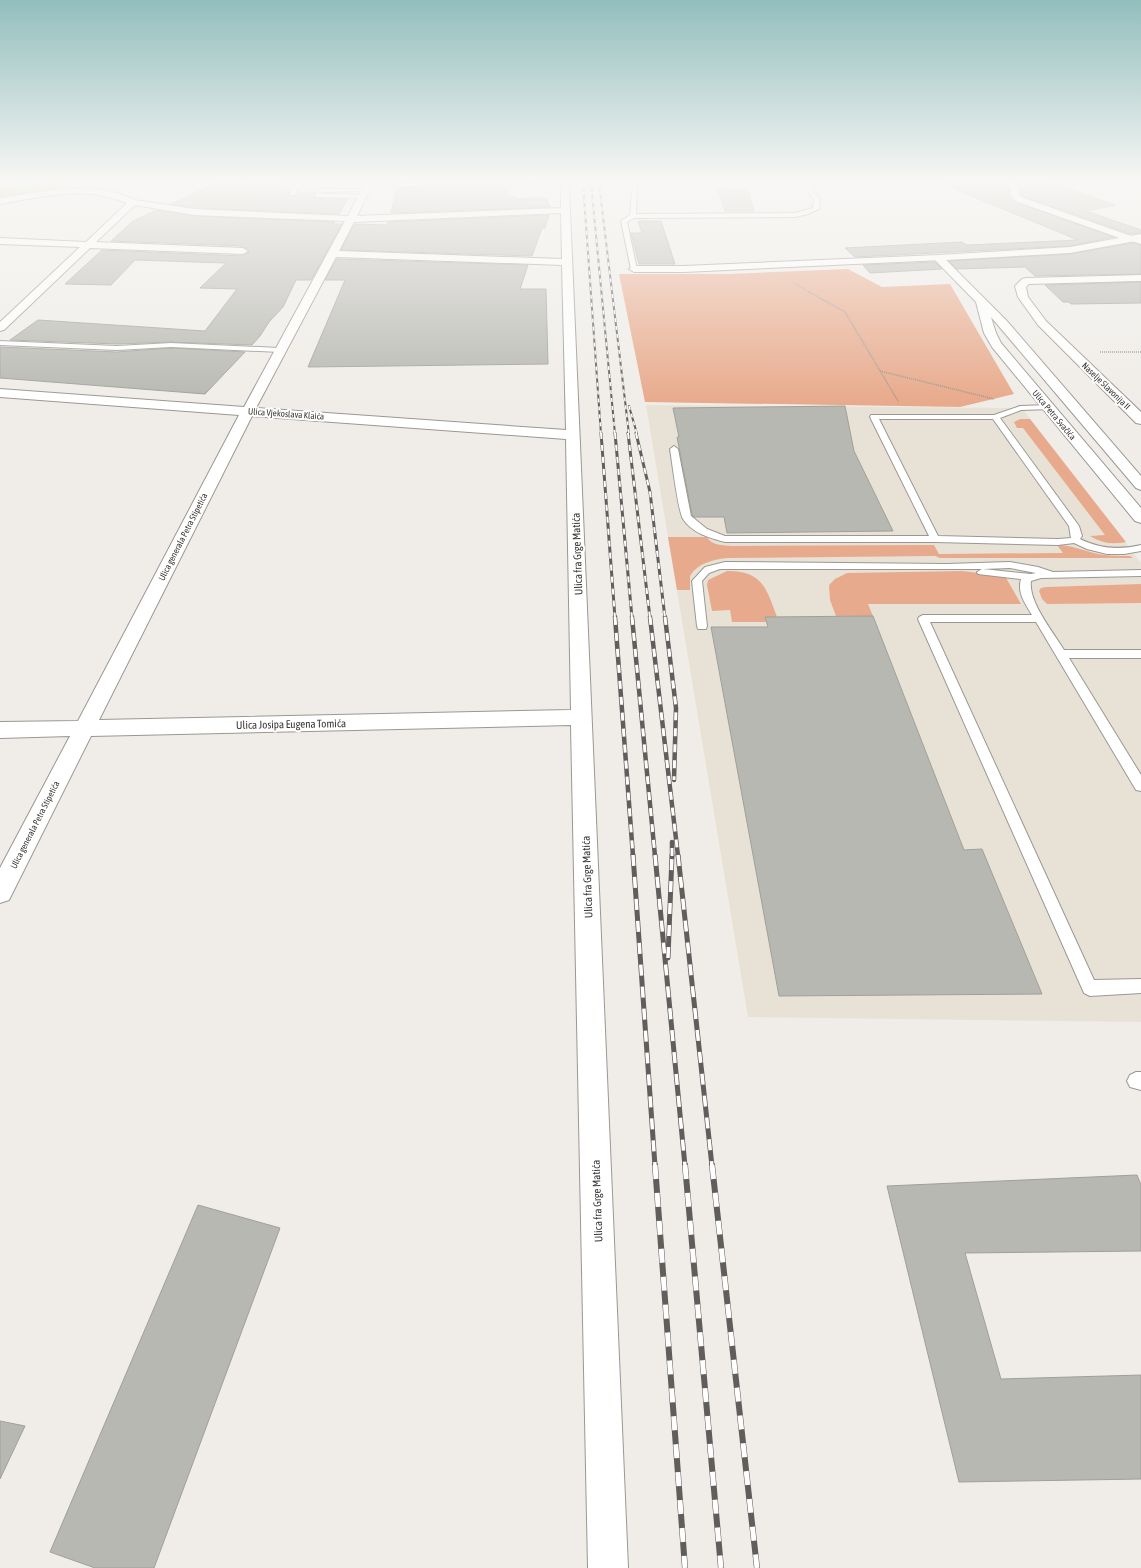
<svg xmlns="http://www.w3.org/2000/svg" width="1141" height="1568" viewBox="0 0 1141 1568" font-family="'Asap Condensed',sans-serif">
  <rect width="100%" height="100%" fill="#f0ede8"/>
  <path fill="#e8e2d6" d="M646,405l376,3 119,155v459l-393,-5z"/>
  <g fill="#e8aa8c">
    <path d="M848,269l34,18 68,-3 64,110 -54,13 -315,-5 -26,-128h109z"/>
    <path d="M1020,419h10l96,123c-13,3 -25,1 -36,-6l15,-1 -82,-107h-6l-3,-6z"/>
    <path d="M668,537h39c5,9 16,8 25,9l202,-1 5,9 124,-1 -6,-8c15,0 27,6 41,9 11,2 22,2 32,2l3,2h-193l-5,-2 -208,2c-15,2 -29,5 -37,18v14h-13z"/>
    <path d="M727,571c35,0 39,16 50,46h-12l1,5h-34l-2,-12 -18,1 -5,-26 1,-5z"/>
    <path d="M962,571l43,5 16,28h-153l5,12h-37l-6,-16 -1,-15 6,-6 12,-6z"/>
    <path d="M1141,584v19l-94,1 -5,-5 -3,-8 2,-3 5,-1z"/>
  </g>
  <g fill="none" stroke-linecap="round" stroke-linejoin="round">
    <path fill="#b2cc7d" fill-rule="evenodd" d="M28,183h43l-2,4 -7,2 -62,11v-12z"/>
  </g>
  <g fill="#b8b8b2" stroke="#a0a09a">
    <path d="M217,183h25l3,3 3,-3h38l-4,6h8l-3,3h3l-1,3 1,1h5l2,-4h18l-1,5 1,1 33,1 -9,15 -145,-6 -23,-4z"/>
    <path d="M940,183h66l2,5 1,7 5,7 100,35 -44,9 -215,11 -10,-9 117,-6 5,3 111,-5z"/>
    <path d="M1018,183h33l64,22 -29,6 55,19v3l-10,1 -109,-38z"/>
    <path d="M421,187h85l1,9h7l1,3 31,-1 4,9 -159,6 6,-25z"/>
    <path d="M718,189l30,1 6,21h-29z"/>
    <path d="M157,210l37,6 141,6 -2,2h9l-31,56h-15l-13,27 -14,15 -9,14 -8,9 -81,-3 -54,2 -107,-4 28,-20 167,11 32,-42 -37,-1 26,-25 -91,-3 -24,25 -46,-1 37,-34 141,6 6,-4 -6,-6 -132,-5 22,-20z"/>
    <path d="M549,215l-4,13h-3l-10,28 -191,-6 13,-26 34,1v-3z"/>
    <path d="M638,221h23l14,43h-36l-8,-31h11z"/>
    <path d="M1133,243l8,2v29l-106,2 -10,-9 -68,2 -8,-8 121,-7z"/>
    <path d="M337,259l191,6 -8,24h26l2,75 -240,3 37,-87h-20z"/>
    <path d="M935,262l7,7 -72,4 -7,-8z"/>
    <path d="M1141,282v21l-70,1 -2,-2h-6l-18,-17z"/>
    <path d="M0,347l117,5 54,-4 74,4 -40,42 -205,-16z"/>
    <path d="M845,406l9,45 39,80 -166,2 -3,-16h-30l-2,-2 -15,-78h2l-6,-29z"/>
    <path d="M873,616l91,234 18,-1 60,145 -263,2 -68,-369h57l-3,-10z"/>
    <path d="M1137,1175l4,10v66l-176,2 36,126 140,-4v104l-182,3 -72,-296z"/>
    <path d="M198,1205l82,23 -126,340h-59l-45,-16z"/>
    <path d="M0,1421l25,5 -25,53z"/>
  </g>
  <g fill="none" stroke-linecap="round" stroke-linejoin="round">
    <defs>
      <g id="service">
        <path d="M243,183h4v1l-2,1z"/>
        <path d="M296,183h5l-7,12h-4z"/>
        <path d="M426,183h110l-169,4 -2,-1 2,-1z"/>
        <path d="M633,183h6l-2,2 -1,29 159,-1 18,-5 1,-8 -11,-17h5l12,17 -1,9 -11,5 -13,3 -161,1 -7,4 10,47 -3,2 -3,-2 -10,-48 9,-6z"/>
        <path d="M320,189h46l2,1 -2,1 -44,1 -2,2 45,1v2l-2,1 -48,-1 2,-6z"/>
        <path d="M1131,237l10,3v4l-12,-4 -1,-1z"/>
        <path d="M0,341l117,5 54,-3 109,5 4,2 -4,2 -109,-5 -54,3 -117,-5z"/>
        <path d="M1049,405l4,2 -1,2 -31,1 -21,8 79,108 3,10 -2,3c20,10 40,11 61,6v6l-17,3h-17l-20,-5 -13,-6 -16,2 -123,-3h-210c-15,-4 -33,-9 -42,-23 -5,-8 -11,-58 -13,-70l4,-3 4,3 13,67 16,13 18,7h204l-59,-119 1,-2h123l26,-9zM879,419h114l76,107 2,12 -13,1 -120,-3z"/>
        <path d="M725,562l222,2 63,-2 28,5 15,5 88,-2v6l-100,2 -10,3c-3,21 23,52 33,69h77v8h-72l72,117v16l-5,-1 -100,-168h-106l164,358 47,-1v14l-51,3 -6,-3 -166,-374 1,-2 4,-2h109c-7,-12 -15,-22 -11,-36l-43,-5 -1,-2 5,-3h-262l-11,4 -7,8 5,45 -1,3h-8l-1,-3 -5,-45 13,-14zM1010,568l26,5 -5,1 -48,-5z"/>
        <path d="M1136,1072h5v18l-11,-3 -3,-6 3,-6z"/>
      </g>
      <g id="minor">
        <path d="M365,183h8l-16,33 204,-8v-21l4,-3 4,3 59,1381h-40l-17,-843 -480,11 -82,164 -9,3v-35l70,-132 -70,2v-16l78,-1 161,-306 -239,-18v-8l244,18 101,-186 -151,-6 -59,-10 -39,37 147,6 5,3 -5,3 -153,-6 -86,82 -4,1v-9l80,-75 -80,-3v-6l86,4 41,-39c-11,-4 -23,-8 -35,-9 -30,-3 -63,5 -92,10v-6l53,-8 38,-2 26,5 18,7 59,9 154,7zM561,213l1,46 -223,-8 15,-29zM336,257l226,8 4,165 -310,-22zM252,416l314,23 5,271 -472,10z"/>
        <path d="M1007,183h9c3,5 1,10 5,14l113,40 2,2 -2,2h-6l-113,-40 -5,-7v-7z"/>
        <path d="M938,255l5,3 -1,2 -258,12h-50l-5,-3 5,-3h50z"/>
        <path d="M1141,275v6h-2l-110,3 -3,3 2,10 18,24 95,91v12l-5,-1 -98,-98 -20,-28 -3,-11 7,-7 4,-1z"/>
      </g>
      <path id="primary" d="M1141,234v6l-71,13 -124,7 60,60 135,156v14l-5,-2 -145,-171 5,16 5,10 140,165v15l-6,-2 -143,-174 -8,-14 -8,-31 -43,-44 5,-3 132,-8z"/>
    </defs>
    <use href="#service" stroke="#9b9893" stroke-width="2"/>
    <use href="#minor" stroke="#9b9893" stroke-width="2"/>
    <use href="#primary" stroke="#9b9893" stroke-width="2"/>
    <path stroke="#979591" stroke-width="1" stroke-dasharray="1 1" stroke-linecap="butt" d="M794,283l17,10"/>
    <g stroke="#979591" stroke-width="1.5" stroke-dasharray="1 1" stroke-linecap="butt">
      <path d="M809,292l36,20 53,89"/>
      <path d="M1100,352h41"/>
      <path d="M880,371l114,28"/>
    </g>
    <use href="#service" fill="#fff" fill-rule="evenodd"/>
    <use href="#minor" fill="#fff" fill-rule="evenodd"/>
    <use href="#primary" fill="#fff" fill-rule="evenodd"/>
    <defs>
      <g id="rail-far4">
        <path d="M583,183l18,251"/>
        <path d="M591,183l24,251"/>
        <path d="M599,183l30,251"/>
        <path d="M629,406l8,28"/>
      </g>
      <g id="rail-far3">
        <path d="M601,433l14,185"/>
        <path d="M615,433l17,185"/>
        <path d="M628,433l22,185"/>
        <path d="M636,433l14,59 15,126"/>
      </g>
      <g id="rail-far2">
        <path d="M615,617l18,239"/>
        <path d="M632,617l23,239"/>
        <path d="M650,617l28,239"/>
        <path d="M665,617l11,91 -2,72"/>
        <path d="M672,856v-14"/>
      </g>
      <g id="rail-far1">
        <path d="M633,855l22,311"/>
        <path d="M655,855l30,311"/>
        <path d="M678,855l34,311"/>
        <path d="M668,958l4,-103"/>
      </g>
      <g id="rail">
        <path d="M655,1165l30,403"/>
        <path d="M685,1165l36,403"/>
        <path d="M712,1165l45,403"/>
      </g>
    </defs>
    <use href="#rail-far4" stroke="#605d5b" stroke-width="2"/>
    <use href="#rail-far3" stroke="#605d5b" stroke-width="3"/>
    <use href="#rail-far2" stroke="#605d5b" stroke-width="4.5"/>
    <use href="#rail-far1" stroke="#605d5b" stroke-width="5"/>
    <use href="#rail" stroke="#605d5b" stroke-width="6"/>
    <use href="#rail-far4" stroke="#fff" stroke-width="1.5" stroke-dasharray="4" stroke-linecap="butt"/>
    <use href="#rail-far3" stroke="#fff" stroke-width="2" stroke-dasharray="6" stroke-linecap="butt"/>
    <use href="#rail-far2" stroke="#fff" stroke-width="3" stroke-dasharray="8" stroke-linecap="butt"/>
    <use href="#rail-far1" stroke="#fff" stroke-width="3.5" stroke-dasharray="11" stroke-linecap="butt"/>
    <use href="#rail" stroke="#fff" stroke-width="5" stroke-dasharray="14" stroke-linecap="butt"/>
  </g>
  <linearGradient id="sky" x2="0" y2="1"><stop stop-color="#92bebd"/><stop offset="0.45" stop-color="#f8f7f5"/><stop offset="1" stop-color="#f8f7f5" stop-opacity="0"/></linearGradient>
  <rect width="1141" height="403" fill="url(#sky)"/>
  <g text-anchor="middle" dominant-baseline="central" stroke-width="4" stroke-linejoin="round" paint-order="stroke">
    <g font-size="9" fill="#393735" stroke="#fff">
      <text transform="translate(1106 386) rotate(44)">Naselje Slavonija II</text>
      <text transform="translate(286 414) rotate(4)">Ulica Vjekoslava Klaića</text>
      <text transform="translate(1054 415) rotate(50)">Ulica Petra Svačića</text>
      <text transform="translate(183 537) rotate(-63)">Ulica generala Petra Stipetića</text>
      <text transform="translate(35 825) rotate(-63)">Ulica generala Petra Stipetića</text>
    </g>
    <g font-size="11" fill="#393735" stroke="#fff">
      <text transform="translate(577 554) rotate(-92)">Ulica fra Grge Matića</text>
      <text transform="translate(291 724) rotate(-1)">Ulica Josipa Eugena Tomića</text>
      <text transform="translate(587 877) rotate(-92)">Ulica fra Grge Matića</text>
      <text transform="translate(597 1201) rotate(-92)">Ulica fra Grge Matića</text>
    </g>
  </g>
</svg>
